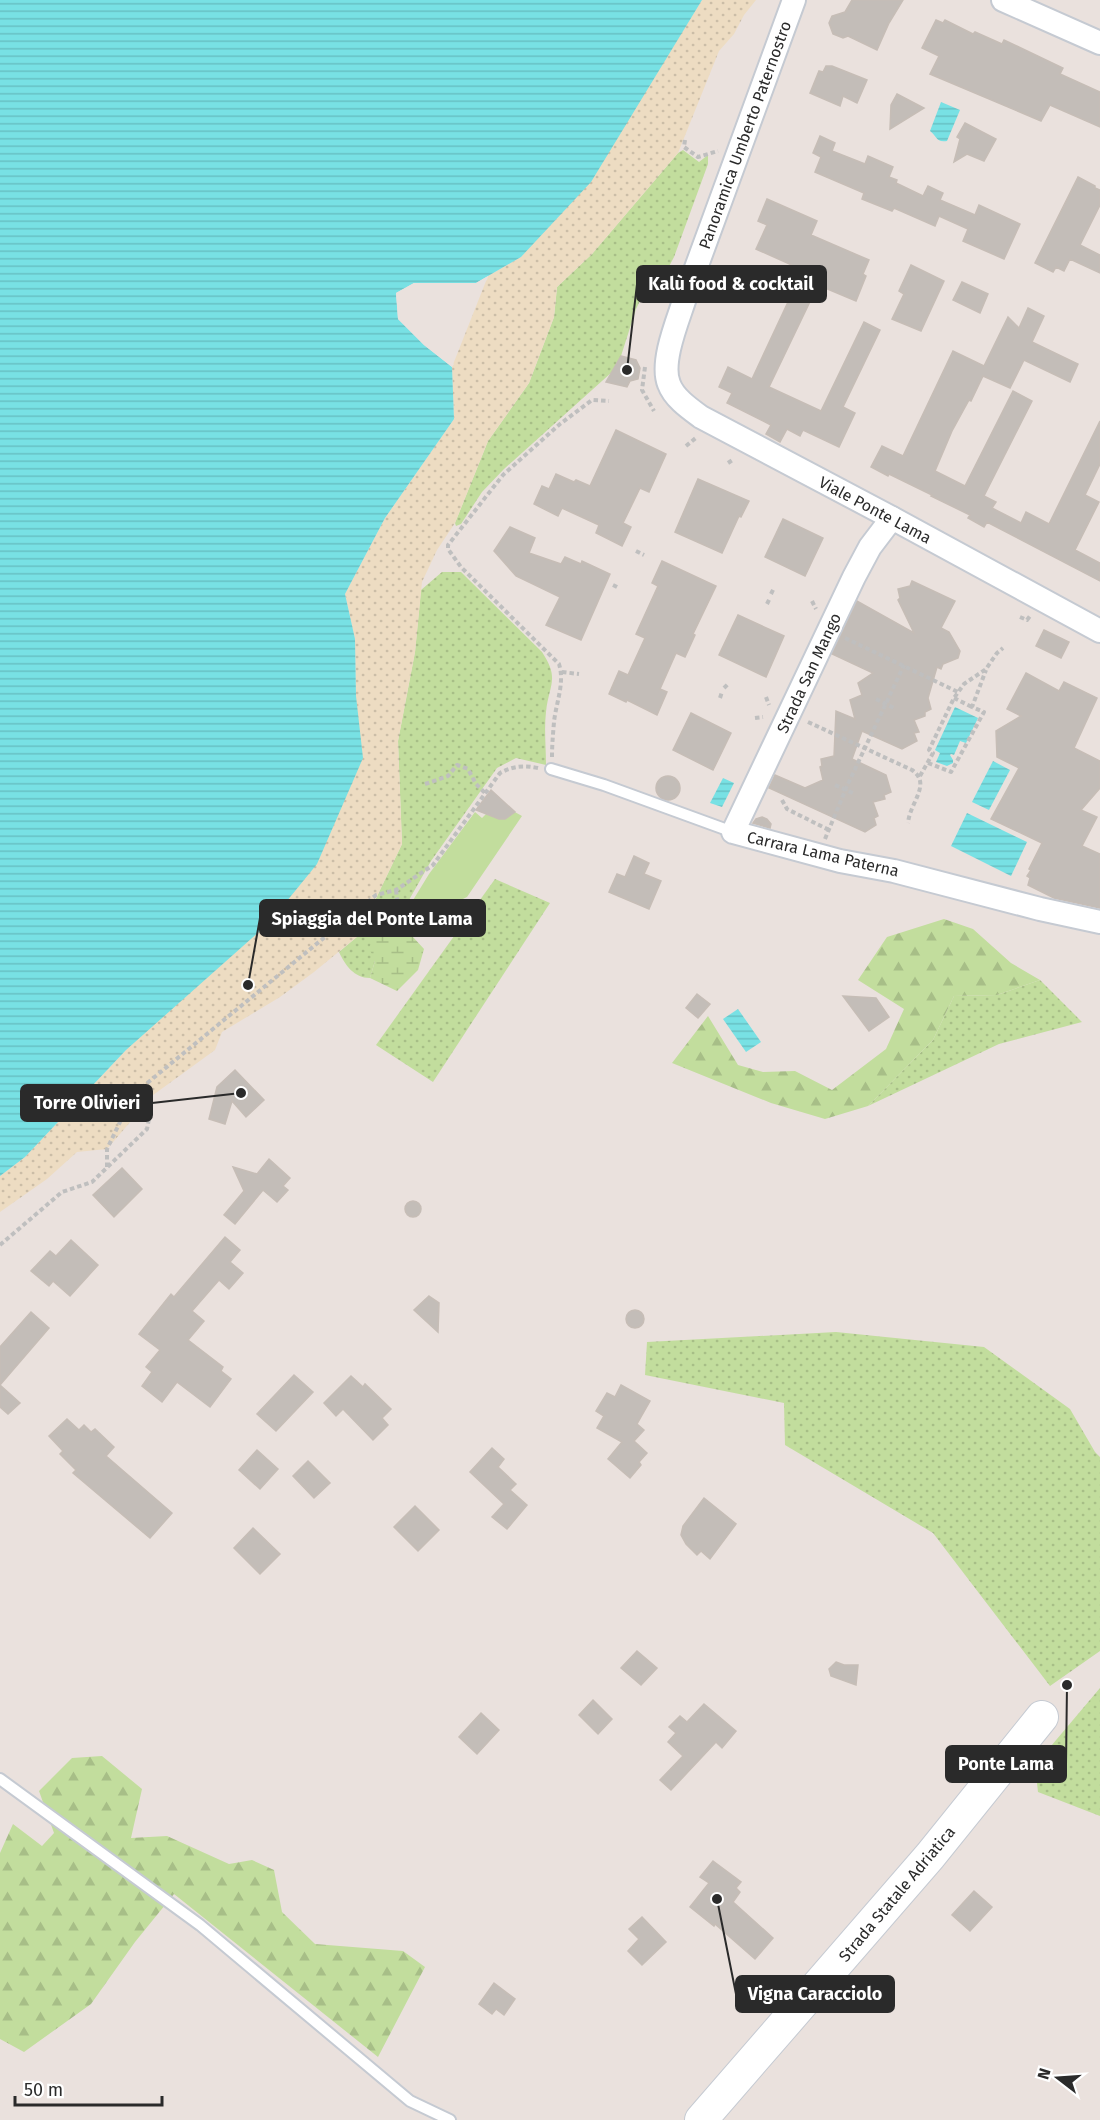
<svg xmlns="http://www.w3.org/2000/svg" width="1100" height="2120" viewBox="0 0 1100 2120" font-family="'Fira Sans',sans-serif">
  <defs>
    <pattern id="grass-dots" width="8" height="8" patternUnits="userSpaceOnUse" patternTransform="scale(1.5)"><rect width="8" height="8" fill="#c2dd9d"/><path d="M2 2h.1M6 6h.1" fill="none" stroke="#a7be87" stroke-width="1.8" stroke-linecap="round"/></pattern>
    <pattern id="forest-firs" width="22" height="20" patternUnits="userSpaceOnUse" patternTransform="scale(1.5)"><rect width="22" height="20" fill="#c2dd9d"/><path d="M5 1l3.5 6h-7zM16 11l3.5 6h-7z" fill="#a7be87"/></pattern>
    <pattern id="wetland-marsh" width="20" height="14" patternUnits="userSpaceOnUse" patternTransform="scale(1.5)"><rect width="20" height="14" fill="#c2dd9d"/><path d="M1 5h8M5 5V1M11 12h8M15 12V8" fill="none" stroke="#a7be87"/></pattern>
    <pattern id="sand-dots" width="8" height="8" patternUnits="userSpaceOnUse" patternTransform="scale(1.5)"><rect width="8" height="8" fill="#eddcc2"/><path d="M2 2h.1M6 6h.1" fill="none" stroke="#cbbda7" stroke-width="1.8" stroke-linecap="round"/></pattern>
    <pattern id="water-rules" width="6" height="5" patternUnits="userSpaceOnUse" patternTransform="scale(1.5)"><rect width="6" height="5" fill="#78e1e4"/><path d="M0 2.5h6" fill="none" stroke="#68c1c4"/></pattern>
  </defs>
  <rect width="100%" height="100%" fill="#eae1dd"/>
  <g fill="url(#grass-dots)">
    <path d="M683,150l16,12 9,-7v9l-34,93 -9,17 -14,5 -15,30 -15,47 -9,16 -108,97 -22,23 -21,32 -5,2 -1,-3 33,-82 41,-58 25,-66 3,-30 35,-33 86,-101z"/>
    <path d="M442,572h19l81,80c18,27 7,32 4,60 -2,17 0,35 0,53l-30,-7 -19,10 -66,93 -31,55 -6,8 -8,-1 -16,55c-16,0 -25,-13 -31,-26l19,-16 44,-92 -4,-103 17,-89 6,-62z"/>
    <path d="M495,879l55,24 -117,179 -57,-37z"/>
    <path d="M1040,980l42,42 -83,22 -131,62 65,-66 21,-44 43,-1z"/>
    <path d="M836,1332l148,15 86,62 25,43 5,5v194l-50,35 -117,-153 -148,-88 -1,-42 -139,-28 2,-33z"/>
    <path d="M1100,1688v128l-62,-24 -3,-27z"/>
  </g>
  <g fill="url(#forest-firs)">
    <path d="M944,919l29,10 38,34 29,17 -43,15 -43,1 -21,44 -65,66 -43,13 -54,-16 -99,-40 36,-47 30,49 25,7 32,-1 37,19 54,-41 18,-40 -46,-29 29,-43z"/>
    <path d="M102,1756l40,33 -11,49 36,-2 62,28 23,-4 22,10 8,42 33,32 88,7 22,16 -47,90 -204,-163 -39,48 -44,62 -67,48 -24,-13v-186l13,-29 29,22 12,-13 -15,-42 33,-33z"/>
  </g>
  <path fill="url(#wetland-marsh)" d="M386,923l16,2 22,24 -6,21 -21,21 -27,-13 5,-17 -6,-13 6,-14z"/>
  <path fill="url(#sand-dots)" d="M702,0h54l-12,15 -10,19 -15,17 -41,102 -86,101 -35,33 -3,30 -25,66 -41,58 -33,82 -18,27 -15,32 -7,70 -17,89 4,103 -44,92 -44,36 -34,25 -58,35 -7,18 -77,56 -6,14 -25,29 -30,3 -30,27 -47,33v-36l25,-19 101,-107 230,-354 -1,-57 -10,-45 40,-76 69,-99 -2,-52 36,-91 33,-19 139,-190z"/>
  <path fill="#c2dd9d" d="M491,809l8,10h6l8,-8 9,5 -55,81 -29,14 -31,-1 22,-36 46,-62 7,6z"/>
  <g fill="url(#water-rules)">
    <path d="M0,0h702l-111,182 -70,75 -45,26h-62l-18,10 2,26 26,26 28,22 2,52 -69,99 -40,76 10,45 1,57 7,62 -46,106 -48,59 -143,127 -101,107 -25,19z"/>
    <path d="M941,102l19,8 -13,31c-11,2 -10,-5 -17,-10z"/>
    <path d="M955,707l23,11 -12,25 -6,-2 -6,14 -3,-1 -1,1 3,5v3l-6,3 -11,-4 4,-9 -5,-3z"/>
    <path d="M993,761l17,9 -21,40 -17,-8z"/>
    <path d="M723,778l11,5 -12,24 -12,-4z"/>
    <path d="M967,813l60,29 -16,34 -60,-30z"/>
    <path d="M738,1009l23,33 -15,10 -23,-33z"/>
  </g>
  <path fill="#eae1dd" d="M488,276l-1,4 -11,6h-61l-16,9 2,23 25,25 28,21 -2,3 -28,-22 -26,-26 -2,-26 18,-10h62z"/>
  <g fill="#c3bdb8" stroke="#c6bdb6" stroke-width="1.5">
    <path d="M852,0h51l-14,23 -12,27 -29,-14 -5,2 -10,-4 -4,-11 3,-7 13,-4z"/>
    <path d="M936,20l7,3 2,-3 28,14 2,-2 27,12 2,-4 59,28 -3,6 40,18v35l-50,-22 -9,16 -111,-47 9,-18 -17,-8z"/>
    <path d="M826,66h6l35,14 -10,23 -14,-7 -3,10 -30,-13 9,-22 4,1z"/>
    <path d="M897,94l27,14 -34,21 1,-24z"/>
    <path d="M965,123l31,16 -12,22 -17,-7 -13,8 6,-23 -3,-2z"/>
    <path d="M820,136l15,7 -3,8 33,13 3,-8 25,11 -4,10 8,3 -1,3 27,13 5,-10 15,7 -3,7 35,15 4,-10 41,19 -16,35 -41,-18 5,-12 -29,-13 -4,10 -41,-18 -2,3 -30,-12 2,-6 -49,-21 6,-15 -8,-4z"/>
    <path d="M1078,177l17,9v2l5,2v15l-20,40 20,10v18l-30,-14 -6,12 -8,-4 -3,5 -18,-9z"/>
    <path d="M767,199l50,22 -6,14 58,25 -6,14 3,2 -10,25 -38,-16 -49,102 52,24 43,-89 16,8 -37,77 12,6 -16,34 -36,-17 -3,6 -13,-7 -7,13 -14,-8 5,-9 -44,-22 5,-10 -13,-6 9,-20 24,12 51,-109 -47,-21 11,-24 -9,-4z"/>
    <path d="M911,265l33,16 -23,50 -29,-12 12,-25 -5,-3z"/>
    <path d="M962,282l26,12 -8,19 -27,-13z"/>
    <path d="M1028,308l16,8 -12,26 46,22 -8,18 -46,-22 -14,28 -27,-12 -12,25 -2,-1 -17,31 -17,40 30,15 48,-95 19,10 -48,95 12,6 -4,6 29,15 5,-11 23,12 51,-103v43l-15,31 14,7 -24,48 25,13v18l-113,-59 -3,5 -16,-9 2,-3 -39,-19 1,-1 -43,-21 -1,2 -17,-9 11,-21 21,10 50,-105 31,15 24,-49 11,11z"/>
    <path d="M621,356l15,4 4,8 -2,11 -8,2 -3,6 -21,-5z"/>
    <path d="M616,430l50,24 -17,38 -9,-4 -17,35 8,4 -9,19 -26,-13 3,-8 -37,-17 -4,8 -24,-12 8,-18 7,3 7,-15 18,8 2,-2 14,6z"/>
    <path d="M698,479l51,22 -8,16 -2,-1 -17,37 -47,-21z"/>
    <path d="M783,519l40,19 -18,38 -40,-19z"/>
    <path d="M510,527l25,11 -6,15 32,11 4,-7 16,7 1,-3 28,13 -29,66 -35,-15 14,-28 -44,-21 -22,-25z"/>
    <path d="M662,561l54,25 -23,48 2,1 -10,22 -9,-4 -16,36 7,3 -10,23 -30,-15 -1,2 -17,-8 10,-23 9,4 17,-37 -9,-4 22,-48 -6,-3z"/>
    <path d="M912,581l43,20 -14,27 8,4 11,19 -2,7 -15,6 -2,5 -4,-2 -9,31 3,11 -6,3v4l-11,4 5,12 -5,1 3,8 -15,8 -40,-18 -10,28 34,16 5,17 -7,3 1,4 -12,3 5,14 -4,2 2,7 -11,7 -96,-44 6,-13 30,13 18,-8 -3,-13 2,-1 -1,-7 13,-3 2,-45 19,8 -5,-19 12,-5 -4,-12 15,-10 -41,-19 25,-53 57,32 -16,-33 2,-2 -2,-9 12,-3z"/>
    <path d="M738,615l46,21 -18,41 -47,-22z"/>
    <path d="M1044,630l25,12 -8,16 -25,-12z"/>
    <path d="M1026,673l33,18 5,-9 33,16 -23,50 26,13v27l-19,22 16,7 -15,29 18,8v54l-46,-10 -26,-13 2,-7 -3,-2 4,-6 -2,-1 13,-26 -51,-24 28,-51 -22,-11 -1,-26 25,-15 -14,-7z"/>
    <path d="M691,713l40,20 -18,37 -40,-20z"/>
    <circle cx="668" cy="788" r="12"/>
    <path d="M491,790l24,22 -10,7h-6l-23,-9z"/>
    <path d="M762,817l5,2 4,5 -1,4 -17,-5 3,-4z"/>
    <path d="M634,856l15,7 -5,11 17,7 -12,28 -40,-17 8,-18 8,3z"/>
    <path d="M697,994l13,10 -12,14 -12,-10z"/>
    <path d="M843,996l33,2 13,19 -20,14z"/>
    <path d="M235,1070l29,30 -18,17 -14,-16 -7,23 -16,-5 8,-32z"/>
    <path d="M269,1159l21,19 -7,8 5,4 -11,12 -14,-12 -28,34 -11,-9 20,-24 -11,-24 24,7z"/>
    <path d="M122,1168l20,21 -28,28 -21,-22z"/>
    <circle cx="413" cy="1209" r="8"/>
    <path d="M225,1237l15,13 -10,12 13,11 -14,16 -10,-9 -27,31 12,10 -16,19 35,27 -2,4 10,8 -21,28 -33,-25 -15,20 -20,-16 10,-14 -6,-5 14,-17 -21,-16 32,-40 3,3z"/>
    <path d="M71,1240l27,25 -28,31 -17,-15 -4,5 -18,-15 19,-20 6,5z"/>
    <path d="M429,1296l10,7 -1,29 -24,-22z"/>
    <circle cx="635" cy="1319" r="9"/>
    <path d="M31,1312l18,16 -49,57 20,18 -12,11 -8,-7v-60z"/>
    <path d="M294,1375l19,17 -37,39 -19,-17z"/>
    <path d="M351,1376l12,11 2,-3 26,25 -9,9 6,7 -15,15 -30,-31 -7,7 -12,-13z"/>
    <path d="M621,1385l29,16 -13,23 7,6 -10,11 13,12 -8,9 2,3 -11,13 -22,-19 14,-17 -25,-14 7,-12 -8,-5 11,-18 8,4z"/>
    <path d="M67,1419l12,11 5,-5 7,7 4,-3 19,18 -8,9 66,57 -22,25 -77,-65 3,-3 -16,-16 3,-3 -14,-15z"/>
    <path d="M492,1448l12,11 -6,8 18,17 -6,6 17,15 -20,24 -15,-12 12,-13 -34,-32z"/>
    <path d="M257,1450l21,19 -18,20 -21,-19z"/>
    <path d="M308,1461l22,22 -16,15 -21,-22z"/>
    <path d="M704,1498l32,26 -26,35 -9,-8 -4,4 -11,-11 -5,-9 2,-9z"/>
    <path d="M415,1506l24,24 -21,21 -24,-24z"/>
    <path d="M253,1528l27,26 -20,20 -26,-26z"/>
    <path d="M637,1651l20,17 -16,17 -20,-17z"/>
    <path d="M836,1662l8,3h14l-2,20 -25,-9 -2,-7z"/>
    <path d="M593,1700l19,19 -14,15 -19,-19z"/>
    <path d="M704,1704l32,27 -14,17 -6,-6 -45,48 -11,-10 23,-24 -15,-14 8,-9 -7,-6 11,-11 7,6z"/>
    <path d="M481,1713l18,17 -22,24 -18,-17z"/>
    <path d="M713,1861l28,21 -5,6 4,4 -7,10 40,36 -18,21 -40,-35 -1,2 -24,-19 19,-24 -9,-6z"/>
    <path d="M974,1891l18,16 -22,24 -18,-16z"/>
    <path d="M642,1917l24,25 -24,23 -14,-14 11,-12 -10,-10z"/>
    <path d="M494,1983l21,16 -11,16 -8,-6 -4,5 -13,-10z"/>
  </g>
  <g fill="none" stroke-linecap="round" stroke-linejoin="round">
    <defs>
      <g id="service">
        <path d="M551,769l53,16 129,47"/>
        <path d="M0,1779l200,146 210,176 40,19"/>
      </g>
      <g id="minor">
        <path d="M794,0l-109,298c-7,22 -25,64 -16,86 5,14 21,25 32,33l191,101 208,113"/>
        <path d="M1003,0l97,43"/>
        <path d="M892,518l-22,29 -16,30 -121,255 107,29 54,10 146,38 60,13"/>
      </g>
      <path id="secondary" d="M701,2120l229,-264 112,-139"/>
    </defs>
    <use href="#service" stroke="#c5cad2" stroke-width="14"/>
    <use href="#minor" stroke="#c5cad2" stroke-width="26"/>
    <use href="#secondary" stroke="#c5cad2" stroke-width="34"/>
    <g stroke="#bfbfbf" stroke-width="4" stroke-dasharray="4.5 3" stroke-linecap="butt">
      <path d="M685,140l-1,7 14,10 20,-6"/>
      <path d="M645,367l-3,23 12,21"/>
      <path d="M686,446l11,-9"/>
      <path d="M728,463l6,-4"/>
      <path d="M636,551l8,4"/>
      <path d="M613,585l6,3"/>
      <path d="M771,594l3,-6"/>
      <path d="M812,601l4,8"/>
      <path d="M767,604l3,-6"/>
      <path d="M1020,617l7,3 3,-4"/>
      <path d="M845,638l113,54"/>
      <path d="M562,672l17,2"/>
      <path d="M724,688l5,-5"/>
      <path d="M766,697l3,8"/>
      <path d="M720,698l2,-6"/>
      <path d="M954,698l18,9"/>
      <path d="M876,699l18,9"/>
      <path d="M755,718l8,-1"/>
      <path d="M808,722l104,48c20,14 -2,32 -4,53"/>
      <path d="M552,757c0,-12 1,-23 2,-35 2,-19 11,-39 5,-58l-98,-97 -13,-18v-4l55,-70 57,-51 32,-24 17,1"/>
      <path d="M928,763l23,9 33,-60 -12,-5 14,-37"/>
      <path d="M920,776l13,-23 -4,-3 25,-52 10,-14 22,-15 11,-16 6,-5"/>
      <path d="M425,784l23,-8 9,-11 11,4 8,15 9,9"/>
      <path d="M835,785l20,9"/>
      <path d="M782,800l5,9 42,21"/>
      <path d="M825,839l22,-53 57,-121"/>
      <path d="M396,890l3,23 3,5 41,18"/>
      <path d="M107,1167v-18l15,-31"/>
      <path d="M0,1245l62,-53 30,-10 55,-53 3,-15 -18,6 -10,-2 18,-29 236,-194 20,-5 37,-25 67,-92c13,-7 24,-8 38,-5"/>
    </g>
    <use href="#service" stroke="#fff" stroke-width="10"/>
    <use href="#minor" stroke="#fff" stroke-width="22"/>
    <use href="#secondary" stroke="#fff" stroke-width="32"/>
  </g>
  <g text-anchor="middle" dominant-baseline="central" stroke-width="4.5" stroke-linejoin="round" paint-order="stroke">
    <g font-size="16" fill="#2a2a2a" stroke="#fff">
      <text transform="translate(745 135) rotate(-70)">Panoramica Umberto Paternostro</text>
      <text transform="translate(875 510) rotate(28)">Viale Ponte Lama</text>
      <text transform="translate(809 673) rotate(-65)">Strada San Mango</text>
      <text transform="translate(823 854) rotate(13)">Carrara Lama Paterna</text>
      <text transform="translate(897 1894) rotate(-50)">Strada Statale Adriatica</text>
    </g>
  </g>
  <path fill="none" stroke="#2a2a2a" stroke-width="2" d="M627 370L637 284M248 985L260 918M241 1093L152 1103M1067 1685L1066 1764M717 1899L736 1994"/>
  <g fill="#2a2a2a" stroke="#fff" stroke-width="2">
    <circle cx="627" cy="370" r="6"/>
    <circle cx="248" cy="985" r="6"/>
    <circle cx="241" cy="1093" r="6"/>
    <circle cx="1067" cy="1685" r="6"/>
    <circle cx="717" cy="1899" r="6"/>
  </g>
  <g fill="#2a2a2a" stroke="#2a2a2a" stroke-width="2">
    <rect x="637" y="266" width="189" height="36" rx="6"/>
    <rect x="260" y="900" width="225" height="36" rx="6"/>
    <rect x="21" y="1085" width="131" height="36" rx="6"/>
    <rect x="946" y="1746" width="120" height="36" rx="6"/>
    <rect x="736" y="1976" width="158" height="36" rx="6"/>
  </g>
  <g font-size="18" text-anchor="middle" font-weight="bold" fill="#fff">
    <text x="731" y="290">Kalù food &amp; cocktail</text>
    <text x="372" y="925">Spiaggia del Ponte Lama</text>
    <text x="87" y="1109">Torre Olivieri</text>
    <text x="1006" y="1770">Ponte Lama</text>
    <text x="815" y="2000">Vigna Caracciolo</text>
  </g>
  <g transform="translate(1058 2078) rotate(287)" stroke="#ffffff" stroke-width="4.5" paint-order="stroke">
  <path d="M0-4.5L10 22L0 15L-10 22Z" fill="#2a2a2a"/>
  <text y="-9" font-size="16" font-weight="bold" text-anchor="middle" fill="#2a2a2a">N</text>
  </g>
  <path d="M15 2096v9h147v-9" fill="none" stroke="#2a2a2a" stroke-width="3"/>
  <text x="24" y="2096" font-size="18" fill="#2a2a2a" stroke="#ffffff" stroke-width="4.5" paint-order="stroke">50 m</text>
</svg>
